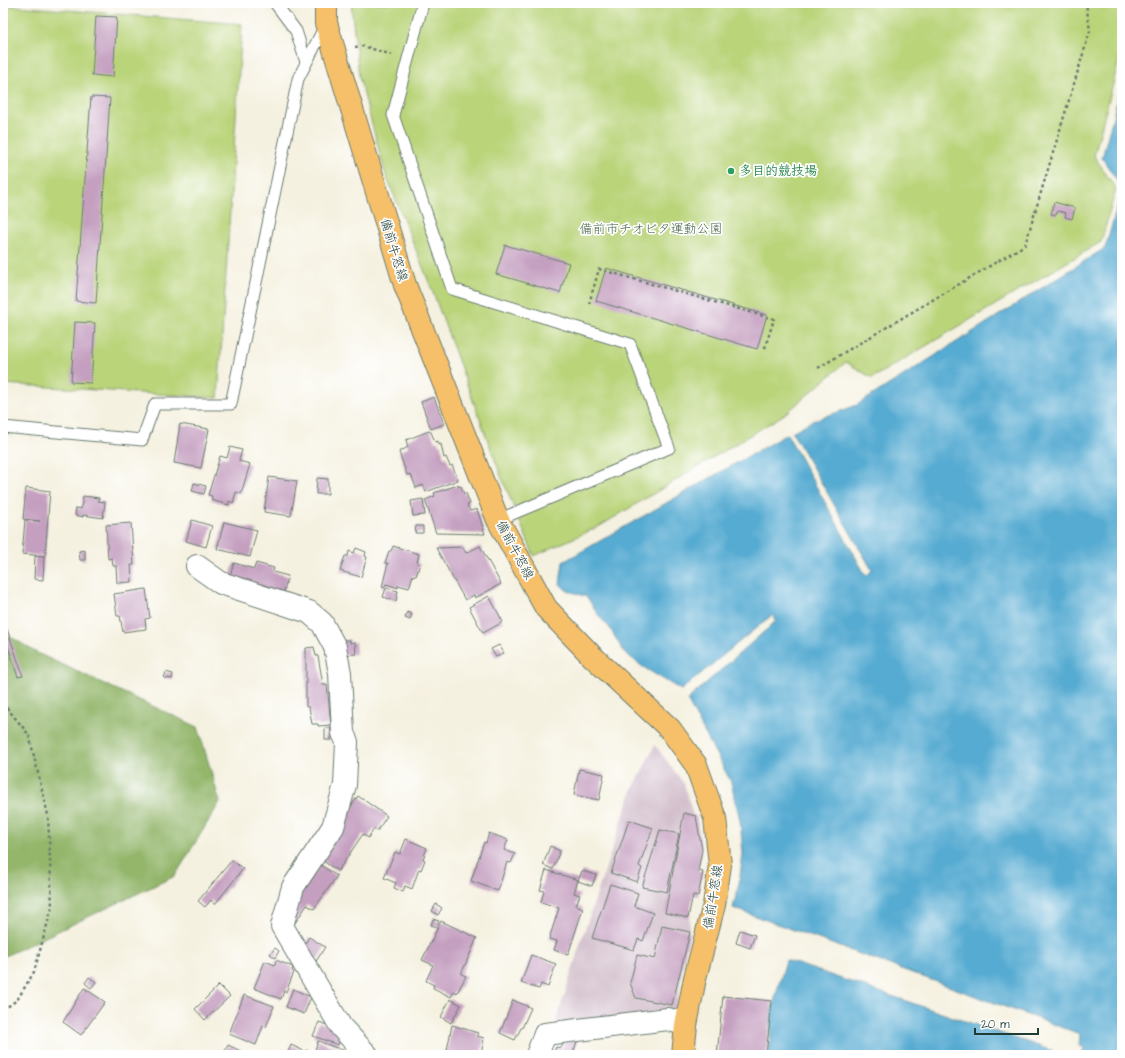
<svg xmlns="http://www.w3.org/2000/svg" width="1125" height="1058" viewBox="0 0 1125 1058" font-family="'Architects Daughter','Klee One',sans-serif">
  <rect width="100%" height="100%" fill="#fff"/>
  <filter id="ink" filterUnits="userSpaceOnUse"><feTurbulence type="fractalNoise" baseFrequency=".025" numOctaves="2"/><feDisplacementMap in="SourceGraphic" scale="8" xChannelSelector="R" yChannelSelector="G"/><feConvolveMatrix kernelMatrix="1 2 1 2 8 2 1 2 1" color-interpolation-filters="sRGB"/></filter>
  <filter id="wash" filterUnits="userSpaceOnUse"><feTurbulence type="fractalNoise" baseFrequency=".012" numOctaves="4" result="noise"/><feDisplacementMap in="SourceGraphic" scale="16" xChannelSelector="R" yChannelSelector="G"/><feGaussianBlur stdDeviation="0.9" result="paint"/><feColorMatrix in="noise" values="0 0 0 0 0 0 0 0 0 0 0 0 0 0 0 0 0 1.4 0 .05"/><feComposite in="paint" operator="in"/></filter>
  <g filter="url(#wash)">
    <rect width="100%" height="100%" fill="#f5f1e0"/>
    <path fill="#d1bdca" d="M655,745l29,39 9,31 7,36 -24,161 -121,14 27,-88 50,-147z"/>
    <g fill="#bad47a" stroke="#6c8857">
      <path d="M351,3h767l4,21v25l-28,107 22,33 -15,53 -229,136 -26,-16 -61,52 -185,112 -66,30 -33,-80 -69,-186 -47,-117 -26,-97z"/>
      <path d="M3,5l239,19 -24,374 -215,-14z"/>
    </g>
    <path fill="#93b66a" stroke="#597a4f" d="M3,632l34,21 161,74 22,75 -45,74 -172,81z"/>
    <g fill="#56abd2" stroke="#3a7483">
      <path d="M1122,83v105l-20,-30z"/>
      <path d="M1122,191v864h-40l2,-8 -5,-1 1,-12 -347,-126 6,-25 4,-29 -3,-34 -9,-38 -44,-82 89,-79 -4,-6 -91,75 -38,-23 -19,-15 -15,-25 -10,-11 -12,-19 -21,-7 -6,-6 3,-22 224,-128 79,142 6,-6 -80,-138 18,-10 47,-17 248,-157z"/>
      <path d="M786,960l267,91 -1,4h-283l3,-46z"/>
    </g>
    <g id="blocks">
      <g fill="#c49fc0">
        <path d="M96,16l21,1 -4,60 -21,-2z"/>
        <path d="M91,97l19,1 -14,205 -20,-2z"/>
        <path d="M1054,202l21,6 -3,11 -7,-2 1,-4 -8,-2 -2,4 -5,-1z"/>
        <path d="M505,245l64,18 -9,30 -64,-19z"/>
        <path d="M606,268l161,47 -10,34 -161,-48z"/>
        <path d="M75,322l20,1 -4,60 -20,-1z"/>
        <path d="M434,397l10,27 -13,5 -10,-27z"/>
        <path d="M180,424l29,5 -8,39 -27,-5z"/>
        <path d="M429,431l2,1 4,10 3,-1 1,4 2,-1 3,14 2,-1 4,9 2,-1 6,15 -32,12 -3,-7 -7,3 -4,-11 -2,-3 -3,1 -8,-23 9,-5 -2,-7z"/>
        <path d="M230,447l12,3 -3,11 11,3 -9,30 -5,-2 -3,11 -4,-2v4l-18,-5 1,-4 -4,-1 12,-39 7,2z"/>
        <path d="M269,477l28,4 -6,35 -27,-4z"/>
        <path d="M317,478l11,1v15h-12z"/>
        <path d="M194,483l12,3 -2,8 -12,-3z"/>
        <path d="M458,485l1,2 2,-1 3,8 2,-1 4,11 -3,1 3,6 7,-2 8,25 -49,-1 -11,-33 10,-4 -1,-3z"/>
        <path d="M26,488l24,3 -5,65 -23,-2 3,-34 15,1 -17,-2z"/>
        <path d="M83,496l16,2 -1,3 7,1 -2,16 -20,-3v2l-8,-2 1,-7 5,1z"/>
        <path d="M423,499l2,16 -12,1 -2,-15z"/>
        <path d="M192,520l20,6 -6,21 -20,-6z"/>
        <path d="M224,522l33,8 -7,27 -33,-8z"/>
        <path d="M131,523l3,42h-3l1,17 -15,1 -1,-17h-3l-1,-8 -4,1 -2,-34z"/>
        <path d="M416,526h7v7h-8z"/>
        <path d="M393,546l26,8 -2,9 3,1 -4,12 -3,-1 -4,13 -11,-3v3l-12,-4 -2,4 -2,-1 6,-24h-3l4,-12h2z"/>
        <path d="M480,546l21,38 -26,14 -1,-3 -9,5 -29,-52 27,-1 3,6z"/>
        <path d="M356,548l10,4 -1,4 2,1 -6,20 -21,-6 5,-15h3l1,-5 5,2z"/>
        <path d="M85,550v10h-5l-1,-9z"/>
        <path d="M35,556l9,1 -1,23 -9,-1z"/>
        <path d="M234,563l20,6 2,-6 18,5 -1,4 15,4 -7,27 -54,-17z"/>
        <path d="M386,588l12,3 -2,10 -13,-4z"/>
        <path d="M146,589l4,29 -5,1 1,10 -23,3 -3,-16h-3l-3,-22z"/>
        <path d="M489,596l14,26 -20,11 -14,-26z"/>
        <path d="M407,612l5,2 -2,6 -5,-2z"/>
        <path d="M3,617l20,59 -5,1 -15,-45z"/>
        <path d="M330,640h20v3l5,-1 1,12 -26,2z"/>
        <path d="M499,645l5,8 -8,4 -5,-8z"/>
        <path d="M314,647l2,9h2l5,29h4l4,40 -13,1v-2h-6l-3,-17h-3v-59z"/>
        <path d="M166,672l7,2 -1,5 -8,-1z"/>
        <path d="M3,673l5,11 -5,3z"/>
        <rect x="325" y="728" width="6" height="12"/>
        <path d="M579,769l25,5 -5,26 -25,-5z"/>
        <path d="M358,796l29,20 -10,15 -3,-2 -6,9 -5,-4 -25,37 -21,-14z"/>
        <path d="M684,813l12,3 6,34 -4,21 5,1 -5,24 -5,-1 -5,23 -23,-5z"/>
        <path d="M629,820l24,8 -14,38 3,2 -5,14 -26,-9z"/>
        <path d="M660,830l19,4 -12,58 -25,-5z"/>
        <path d="M489,833l19,7 -4,10 11,4 -4,9 -4,-1 -9,29 -27,-10 13,-39 2,1z"/>
        <path d="M406,839l21,9 -4,11 2,1 -4,10 -2,-1 -7,20 -7,-3 -2,6 -9,-4 2,-5 -12,-5 11,-26 5,2z"/>
        <path d="M550,846l10,5 -7,18 -10,-4z"/>
        <path d="M310,858l27,18 -23,33 -7,-4 -16,24z"/>
        <path d="M232,860l11,9 -28,35 -4,-4 -6,7 -7,-6z"/>
        <path d="M546,870l32,10 -4,13 6,2 -4,10 7,3 -15,47 -14,-5 3,-9 -8,-2 10,-31 -18,-6 3,-11 -4,-1z"/>
        <path d="M582,871l14,4 -4,11 -14,-5z"/>
        <path d="M610,884l28,9 -4,13 19,7 -10,28 -5,-2 -4,11 -42,-12z"/>
        <path d="M436,904l6,4 -4,7 -6,-4z"/>
        <path d="M433,919l6,2 -3,6 -5,-2z"/>
        <path d="M441,921l36,17 -16,36 5,2 -9,17 -3,-2 -3,6 -18,-9 1,-3 -8,-4 7,-16 -11,-5z"/>
        <path d="M662,926l28,6 -18,73 -36,-7 -6,-15 7,-28 18,4z"/>
        <path d="M740,930l15,5 -5,13 -14,-5z"/>
        <path d="M309,937l16,10 -10,16 -13,-14z"/>
        <path d="M275,948l4,3 -4,7 -5,-4z"/>
        <path d="M531,955l25,9 -8,23 -7,-3 -2,5 -18,-6z"/>
        <path d="M276,960l17,7 -1,4 2,1 -8,20 -2,-1 -3,8 -27,-11 11,-27 10,4z"/>
        <path d="M89,977l7,5 -5,6 -6,-5z"/>
        <path d="M219,985l11,11 -25,24 -10,-11z"/>
        <path d="M84,988l21,14 -24,33 -18,-13z"/>
        <path d="M293,989l18,8 -7,17 -18,-7z"/>
        <path d="M244,995l30,11 -8,21 -3,-1 -7,19 -27,-11z"/>
        <path d="M723,996l49,5 -6,54h-49z"/>
        <path d="M450,999l11,6 -10,18 -10,-6z"/>
        <path d="M513,1000l18,8 -9,20h-1l-6,12 -15,-7z"/>
        <path d="M319,1022l24,9 -5,14 -25,-9z"/>
        <path d="M452,1025l26,8 -1,3 7,2 -3,17h-35z"/>
        <path d="M578,1039l-5,14 5,2h-25l3,-8 5,1 3,-6z"/>
        <path d="M318,1041l38,14h-51l1,-5 8,3z"/>
        <path d="M228,1045l21,10h-33l2,-5 6,3z"/>
        <path d="M291,1045l13,6 -2,4h-15z"/>
      </g>
    </g>
  </g>
  <g filter="url(#ink)">
    <use href="#blocks" fill-opacity="0" stroke="#6a7c70" stroke-width="1"/>
    <g fill="none" stroke-linecap="round" stroke-linejoin="round">
      <defs>
        <g id="service">
          <path d="M275,3l21,28 10,31"/>
          <path d="M423,3l-30,112 59,174 178,55 39,104 -171,72"/>
          <path d="M3,427l139,13 13,-36h76l67,-325 28,-55"/>
        </g>
        <g id="minor">
          <path d="M197,566l24,17 88,29 13,11 13,24 5,26 3,60 4,9 -2,43 -12,42 -40,60 -11,39 59,101 26,28"/>
          <path d="M537,1055l8,-21 123,-15 18,6"/>
        </g>
        <path id="primary" d="M326,3v20l79,262 93,235 48,88 46,48 78,73 26,36 19,53 5,47 -6,40 -19,73 -9,47 -3,30"/>
      </defs>
      <use href="#service" stroke="#6a7c70" stroke-width="13"/>
      <use href="#minor" stroke="#6a7c70" stroke-width="24"/>
      <use href="#primary" stroke="#6a7c70" stroke-width="24"/>
      <g stroke="#6a7c70" stroke-width="2.5" stroke-dasharray="3 3" stroke-linecap="butt">
        <path d="M355,47l8,-1 29,9"/>
        <path d="M589,304l10,-35 175,50 -10,32"/>
        <path d="M818,368l207,-123 65,-214 -4,-28"/>
        <path d="M3,703l26,32 19,80 4,92 -18,65 -17,28 -14,10"/>
      </g>
      <use href="#service" stroke="#fff" stroke-width="11"/>
      <use href="#minor" stroke="#fff" stroke-width="22"/>
      <use href="#primary" stroke="#f6c06b" stroke-width="22"/>
    </g>
  </g>
  <circle fill="#2e9e5b" stroke="#fff" stroke-width="1.5" cx="731" cy="171" r="4"/>
  <g text-anchor="middle" dominant-baseline="central" stroke-width="3.5" stroke-linejoin="round" paint-order="stroke">
    <g font-size="13" font-weight="bold" fill="#27864d" stroke="#fff" text-anchor="start">
      <text x="739" y="171">多目的競技場</text>
    </g>
    <g font-size="13" fill="#466346" stroke="#fff">
      <text x="651" y="229">備前市チオビタ運動公園</text>
    </g>
    <g font-size="13" fill="#1f3d34" stroke="#fff">
      <text transform="translate(394 250) rotate(73)">備前牛窓線</text>
      <text transform="translate(515 550) rotate(62)">備前牛窓線</text>
      <text transform="translate(713 897) rotate(-81)">備前牛窓線</text>
    </g>
  </g>
  <rect width="1125" height="1058" fill="none" stroke="#fff" stroke-width="16"/>
  <path d="M975 1028v6h63v-6" fill="none" stroke="#1f3d34" stroke-width="2"/>
  <text x="981" y="1028" font-size="12" fill="#1f3d34" stroke="#ffffff" stroke-width="3" paint-order="stroke">20 m</text>
</svg>
